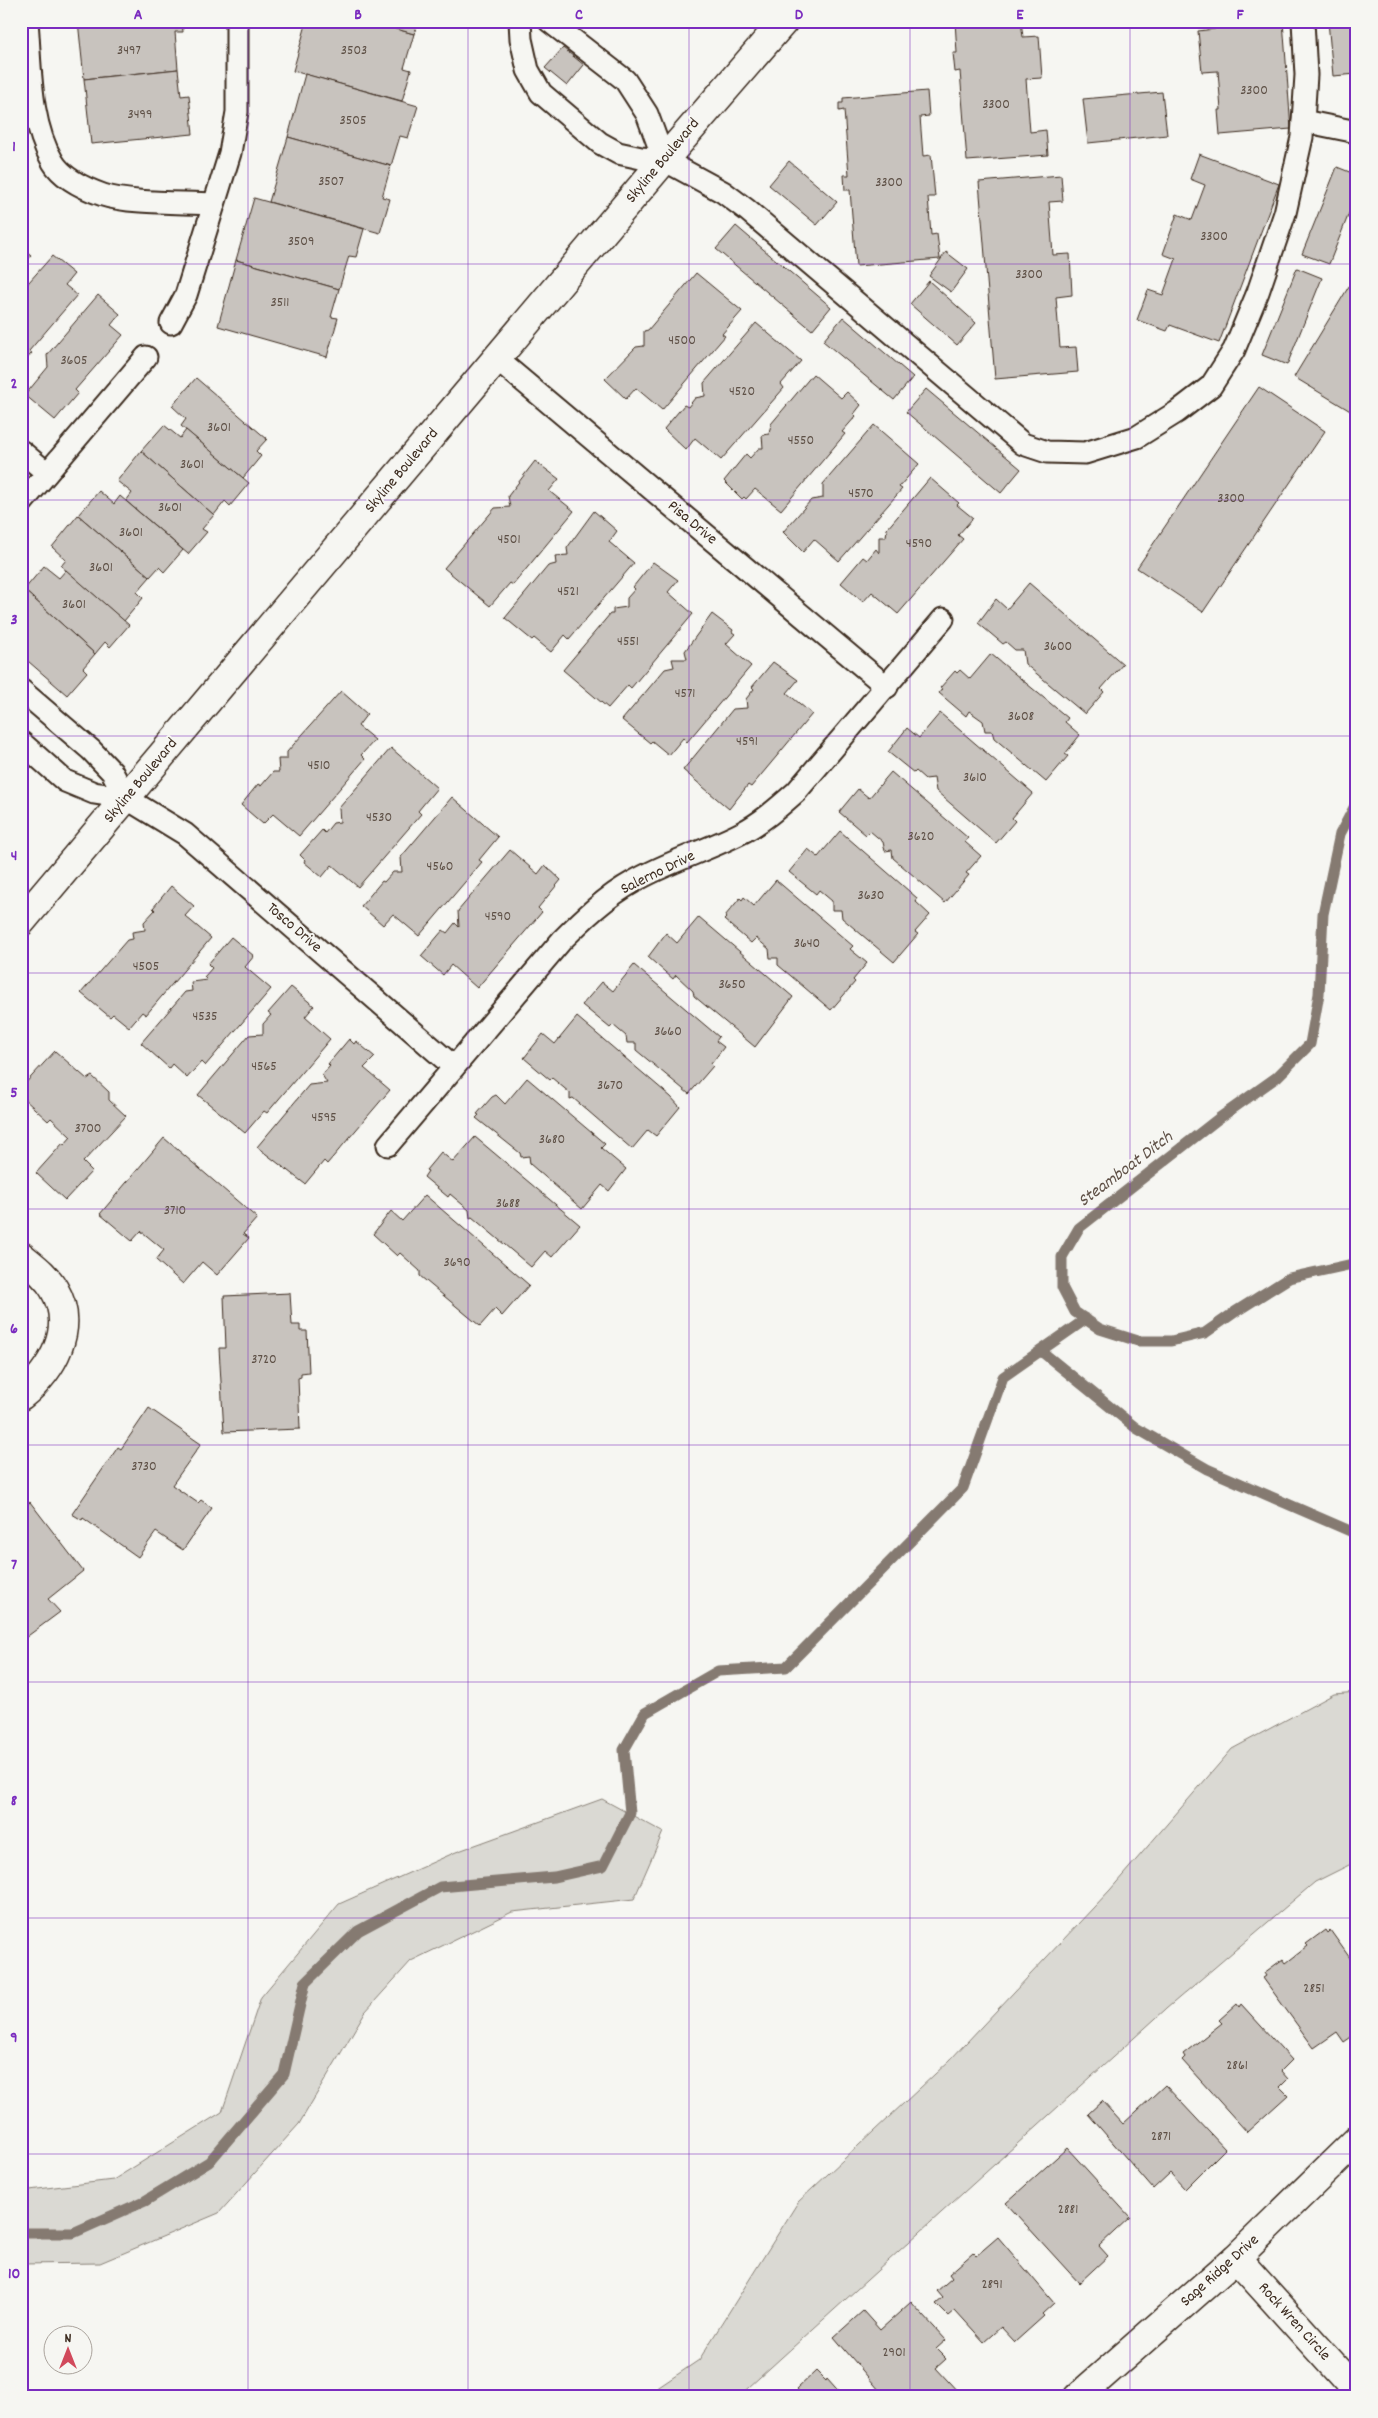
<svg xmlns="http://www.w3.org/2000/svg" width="1378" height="2418" viewBox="0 0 1378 2418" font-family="Dekko,sans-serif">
  <rect width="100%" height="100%" fill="#f6f6f2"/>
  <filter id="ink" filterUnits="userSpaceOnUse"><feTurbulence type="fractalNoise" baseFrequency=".02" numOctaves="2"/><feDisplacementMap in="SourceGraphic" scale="10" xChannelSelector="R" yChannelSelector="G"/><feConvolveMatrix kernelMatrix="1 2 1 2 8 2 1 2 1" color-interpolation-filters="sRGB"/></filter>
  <g filter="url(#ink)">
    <g fill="#dad9d3" stroke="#8a8278">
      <path d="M1357,1692v169l-42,21 -149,127 -428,388h-94l55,-37 99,-158 152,-142 160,-170 122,-141 102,-55z"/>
      <path d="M602,1799l61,33 -29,67 -122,13 -101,49 -46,51 -66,112 -80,89 -119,50 -79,1v-73l92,-11 109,-68 39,-115 78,-93 117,-52z"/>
    </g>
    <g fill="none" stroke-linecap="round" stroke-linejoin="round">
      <g stroke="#857a71" stroke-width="11">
        <path d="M1357,802l-17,32 -17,80 -4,80 -9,50 -33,33 -59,42 -139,109 -17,29v30l13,25 25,17 38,12h33l34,-8 30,-21 54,-34 68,-15"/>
        <path d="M1041,1351l95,77 71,41 150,65"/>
        <path d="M21,2233h52l72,-32 64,-39 75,-88 21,-91 53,-52 82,-44 114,-10 49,-11 27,-53 -6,-63 21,-37 73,-42 68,-4 177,-179 40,-111 83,-58"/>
      </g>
    </g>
    <g fill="#c8c3be" stroke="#3b2a1e">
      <path d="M78,21h104l1,11h-8l3,37 -94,10z"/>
      <path d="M307,21h61l46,13 -10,34 7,2 -9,31 -109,-30z"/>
      <path d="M368,21h50l-4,13z"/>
      <path d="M955,21h66l2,16 16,-1 3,42 -16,1 4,53 16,-2 2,25 -81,6 -7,-90 -5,1 -2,-19h4z"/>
      <path d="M1214,21h69l8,108 -71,6 -2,-25h3l-3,-39 -16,1 -4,-41 17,-2z"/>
      <path d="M1328,21h27l2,53 -24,2z"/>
      <path d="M563,48l21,17 -17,21 -22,-18z"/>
      <path d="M178,69l3,27 8,-1 4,39 -102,10 -7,-65z"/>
      <path d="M305,74l113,32 -10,32 -8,-2 -9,30 -103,-29z"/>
      <path d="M927,91l2,25 -9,1 3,39 8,-1 4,42h-7l3,38 6,-1 3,25 -84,7 -6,-76h-5l-1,-15h5l-5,-65 -5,1v-8h4v-5z"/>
      <path d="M1162,92l5,43 -79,8 -5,-44z"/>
      <path d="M288,137l103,29 -9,31 8,2 -10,34 -111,-31z"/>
      <path d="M1199,154l80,30 -60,159 -49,-18 -3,6 -30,-11 11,-30 15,5 13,-36 -13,-5 14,-40 15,6 13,-35 -15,-6z"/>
      <path d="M789,161l48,41 -20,23 -48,-40z"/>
      <path d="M1337,167l20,8v18l-28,71 -27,-10z"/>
      <path d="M1061,175l2,26 -14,1 4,53 17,-1 2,41 -16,2 4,51 16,-1 2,25 -83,7 -16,-197z"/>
      <path d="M254,198l110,31 -8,28 -7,-1 -10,33 -103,-29z"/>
      <path d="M736,226l95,81 -19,23 -96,-81z"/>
      <path d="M21,248l10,8 -10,11z"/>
      <path d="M946,252l22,17 -17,23 -22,-16z"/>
      <path d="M52,256l22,18 -9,11 12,10 -48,56 3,2 -11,12v-74z"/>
      <path d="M236,260l103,29 -8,28 7,1 -11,39 -109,-31z"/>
      <path d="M1297,268l25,10 -35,87 -25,-10z"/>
      <path d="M696,273l46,38 -20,23 3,2 -63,74 -26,-22 -10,11 -21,-20 31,-32 8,-1v-15l4,-1z"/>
      <path d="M1357,273v142l-63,-38z"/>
      <path d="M929,281l47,42 -19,22 -47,-41z"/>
      <path d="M98,295l22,19 -9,11 12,10 -48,55 3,3 -23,27 -30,-25 23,-28 -1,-12z"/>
      <path d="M843,317l70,60 -19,23 -71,-59z"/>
      <path d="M756,323l45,38 -20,23 3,4 -63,72 -26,-22 -9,12 -22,-21 20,-24 4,2 7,-9 10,-2 -1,-13z"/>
      <path d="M813,374l28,24 6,-6 14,13 -7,9 2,2 -14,16 3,2 -64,76 -26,-21 -9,10 -2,-2 -2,2 -18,-18 22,-27 4,4 9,-10h4l-1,-13 7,-1 2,-10z"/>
      <path d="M196,378l71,61 -11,12 5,5 -18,22 -62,-52 5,-7 -14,-13z"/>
      <path d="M1259,387l66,44 -122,181 -66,-44z"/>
      <path d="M926,389l95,80 -20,24 -95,-81z"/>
      <path d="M164,425l16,13 6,-8 63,53 -19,23 -5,-5 -11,14 -73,-64z"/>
      <path d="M874,425l45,39 -20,23 3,2 -63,72 -25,-22 -11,13 -20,-20 28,-32 12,-2v-14z"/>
      <path d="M141,451l73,64 -12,14 5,3 -19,22 -62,-53 6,-8 -15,-12z"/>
      <path d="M535,461l24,18 -10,12 25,20 -61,74 -3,-2 -20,23 -46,-38 51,-60 15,-1 -2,-11z"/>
      <path d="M930,478l29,25 -2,2 16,13 -15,17 5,4 -65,75 -26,-22 -9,10 -22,-19 22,-26 4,3 9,-11 3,4v-16h7l1,-8z"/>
      <path d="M99,491l15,13 6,-8 63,54 -19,22 -5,-5 -9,10 -72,-62z"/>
      <path d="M594,511l23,20 -8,11 25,21 -65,76 -4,-4 -14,17 -17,-14 -2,2 -27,-22 43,-52 8,-2 -1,-8 13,-1 -1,-7z"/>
      <path d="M78,515l72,62 -13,15 6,6 -19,23 -63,-55 5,-6 -14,-13z"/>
      <path d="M653,562l25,18 -10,12 25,22 -62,74 -3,-3 -20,23 -45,-38 47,-56h3v-5l14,-2v-9l8,-9 -2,-2z"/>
      <path d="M44,566l15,12 7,-8 63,55 -19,22 -5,-5 -10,12 -71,-64z"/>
      <path d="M1029,583l94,81 -22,25 3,3 -19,22 -60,-50 -2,-14h-8l-9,-8 -3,2 -25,-21 18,-24 11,10z"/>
      <path d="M24,590l71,64 -12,14 4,4 -20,23 -46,-40v-62z"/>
      <path d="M712,614l21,16 -1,2 3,2 -9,10 25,22 -64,76 -4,-4 -14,17 -17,-14 -2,2 -28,-23 43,-51 9,-2 -2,-8h15l-2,-8z"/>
      <path d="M991,654l77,64 -3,4 15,13 -15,19 3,2 -22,26 -52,-44 -2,-7h-7l-2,-10 -14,-10 -3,5 -27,-23 3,-4 -2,-1 15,-17 2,2 3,-3 10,9z"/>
      <path d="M773,662l25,18 -11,13 25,21 -61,73 -3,-2 -19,24 -46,-39 50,-61 14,-1 -1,-9 8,-10 -2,-2z"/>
      <path d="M341,691l26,23 -9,12 17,14 -14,15 4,4 -66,77 -26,-22 -10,10 -22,-19 17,-21 3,2 12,-14h6l-1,-13h9v-7z"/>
      <path d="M940,713l93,80 -21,25 3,3 -19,22 -60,-52 -2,-13 -9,1 -9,-8 -2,2 -26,-21 19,-24 12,10z"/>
      <path d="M391,748l46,40 -19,23 3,3 -63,73 -26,-22 -10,12 -18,-15 1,-2 -5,-5 22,-25 3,3 8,-10 7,-1 -1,-14z"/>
      <path d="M891,772l77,66 -3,4 16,14 -15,17 3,2 -24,28 -52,-45 -1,-8 -7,1 -2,-9 -13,-11 -4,4 -27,-23 19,-23 11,9z"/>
      <path d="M452,797l46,40 -19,23 3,2 -63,74 -26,-22 -10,11 -22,-19 21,-25 2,1 9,-10h9l-1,-15z"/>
      <path d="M840,831l77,67 -2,3 15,14 -15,17 3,2 -24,28 -52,-44 -1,-8h-9v-9l-13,-11 -3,4 -27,-22 19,-23 10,8z"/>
      <path d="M510,850l28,24 7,-9 16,15 -23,28 4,4 -65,76 -26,-23 -8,10 -22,-19 22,-26 4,3 8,-10 4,4 -1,-16z"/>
      <path d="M776,880l77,66 -3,3 17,14 -14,17 2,2 -24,28 -53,-45v-7h-8l-1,-9 -13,-11 -5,5 -27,-23 3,-3 -2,-1 15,-18 2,2 2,-3 10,9z"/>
      <path d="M171,886l23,20 -9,10 26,22 -65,77 -4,-3 -13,15 -16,-13 -3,3 -29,-24 46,-53 6,-1 -1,-7 13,-2 -1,-8 11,-12 -2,-2z"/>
      <path d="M699,917l94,80 -38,50 -61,-51 -1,-5 -17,-16 -3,4 -25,-22 18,-24 11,10z"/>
      <path d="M231,937l23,19 -9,11 26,22 -66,77 -4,-4 -14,16 -15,-14 -3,4 -28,-25 44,-51 7,-1 -1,-9 16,-2 -3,-3 8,-9 -4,-4z"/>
      <path d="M634,965l85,72 -3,4 8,6 -13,17 2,2 -24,28 -53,-44v-7h-9l-1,-7 -13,-11 -3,3 -28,-23 20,-23 11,9z"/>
      <path d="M291,987l23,19 -9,11 25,22 -63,74 -3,-2 -19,22 -47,-38 51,-60 14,-1v-10l8,-9 -3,-2z"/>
      <path d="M577,1017l94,80 9,10 -24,29 -8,-6 -16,19 -59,-51 -3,1v-6l-18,-15 -2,2 -26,-22 19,-24 12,10z"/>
      <path d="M349,1039l5,5 2,-3 19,16 -11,11 26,22 -63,74 -3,-3 -19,23 -48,-37 52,-62 18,-2 -5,-8 8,-9 -2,-2z"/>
      <path d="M55,1051l32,28 5,-3 17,16v8l17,16 -43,46 9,9 -27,29 -29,-27 27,-30 1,2 7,-8 -20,-19 -3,3 -27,-25v-8z"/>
      <path d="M527,1078l78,66 -4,4 25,21 -17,22 -7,-6 -20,24 -52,-45 -1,-8 -8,1 -1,-4 -44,-35 3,-3 -2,-1 15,-17 4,-2 9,9z"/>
      <path d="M475,1137l105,88 -28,32 -7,-6 -14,16 -59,-50 -2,1 -1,-8 -19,-16 -2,3 -24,-20 4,-6 -2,-1 15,-18 12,10z"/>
      <path d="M164,1138l93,80 -14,16 6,4 -32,37 -15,-13 -19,22 -27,-24 8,-10 -23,-19 -9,10 -32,-27z"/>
      <path d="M425,1195l104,90 -27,31 -7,-7 -15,17 -60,-50v-5l-20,-18 -3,3 -24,-22 18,-23 11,10z"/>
      <path d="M290,1293l2,32h8v6h7l2,41 -8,1v4l-3,1 2,51 -76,3 -5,-84h7l-2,-52z"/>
      <path d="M149,1408l52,36 -29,41 26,18 3,-3 11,8 -29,42 -27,-18 -18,25 -55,-39 -1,2 -10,-6 46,-67 3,2z"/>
      <path d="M30,1502l53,69 -35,28 12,13 -39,29v-132z"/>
      <path d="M1325,1930l2,3 3,-3 27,38v65l-13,9 -7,-10 -23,16 -51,-70 3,-2 -2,-3 19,-14 3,4 22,-17 -2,-2z"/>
      <path d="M1237,2004l2,3 2,-3 51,56 -11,11 7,8 -8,8 8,8 -41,37 -65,-72 3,-3 -2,-3 39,-31 -3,-3z"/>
      <path d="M1165,2085l60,64 -40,40 -15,-16 -17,16 -65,-75 14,-13 21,23z"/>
      <path d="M1067,2148l63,69 -31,29 9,10 -29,27 -73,-80z"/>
      <path d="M998,2237l56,66 -12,11 2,2 -29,26 -14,-15 -17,15 -29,-32 -7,6 -12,-12 7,-6 -6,-7 15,-13 -3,-4 24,-21 3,3z"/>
      <path d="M911,2302l35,38 -10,9 10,10 -10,9 24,26 -3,3h-72l-51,-60 29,-26 17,19z"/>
      <path d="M816,2371l10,10 1,-2 16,18h-39l-7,-8z"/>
    </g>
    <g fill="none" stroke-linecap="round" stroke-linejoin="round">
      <defs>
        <g id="lane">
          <path d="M27,21c4,46 2,101 26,141 10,17 33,27 50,33 27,9 81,7 110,9"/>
          <path d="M520,21l1,18 7,31 13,23 59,50 18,10 23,5 23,2 59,32 24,18 276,234 24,8 38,1 52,-16 40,-25 34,-26 23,-36 24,-58 27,-79 17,-76 4,-62 -3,-54"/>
          <path d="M549,21l76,59 22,34 17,46"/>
          <path d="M1303,121l54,11"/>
          <path d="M171,323l15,-28 44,-142 7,-41v-91"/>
          <path d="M497,359l390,328"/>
          <path d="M21,451l26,22"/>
          <path d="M21,504l125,-147"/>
          <path d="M21,690l70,60 21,22 14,26"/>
          <path d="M21,742l44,39 29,12 32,5 59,36 269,233"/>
          <path d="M388,1145l174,-205c22,-22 44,-43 71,-58 34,-20 73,-31 108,-49 20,-10 38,-26 55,-41l147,-173"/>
        </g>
        <g id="street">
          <path d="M21,1256c12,10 25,19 33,33 23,39 -1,81 -33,107"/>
          <path d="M1236,2258l116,128"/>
          <path d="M1078,2397l158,-139 121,-118"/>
        </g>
        <path id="secondary" d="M21,922l643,-762 120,-139"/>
      </defs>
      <use href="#lane" stroke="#3b2a1e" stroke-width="25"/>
      <use href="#street" stroke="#3b2a1e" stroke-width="31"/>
      <use href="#secondary" stroke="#3b2a1e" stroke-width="31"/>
      <use href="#lane" stroke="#f6f6f2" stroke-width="21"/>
      <use href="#street" stroke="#f6f6f2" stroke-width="28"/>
      <use href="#secondary" stroke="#f6f6f2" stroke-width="28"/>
    </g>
  </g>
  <path fill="none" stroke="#7b2cbf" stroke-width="1" stroke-opacity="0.55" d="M248,21v2376M468,21v2376M689,21v2376M910,21v2376M1130,21v2376M21,264h1336M21,500h1336M21,736h1336M21,973h1336M21,1209h1336M21,1445h1336M21,1682h1336M21,1918h1336M21,2154h1336"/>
  <g text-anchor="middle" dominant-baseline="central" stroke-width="4" stroke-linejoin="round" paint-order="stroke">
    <g font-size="14" fill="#5e5046">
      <text x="129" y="51">3497</text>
      <text x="354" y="51">3503</text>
      <text x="1254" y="91">3300</text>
      <text x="996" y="105">3300</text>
      <text x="140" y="115">3499</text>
      <text x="353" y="121">3505</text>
      <text x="331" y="182">3507</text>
      <text x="889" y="183">3300</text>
      <text x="1214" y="237">3300</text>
      <text x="301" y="242">3509</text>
      <text x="1029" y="275">3300</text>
      <text x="280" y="303">3511</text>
      <text x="682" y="341">4500</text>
      <text x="74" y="361">3605</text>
      <text x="742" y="392">4520</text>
      <text x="219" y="428">3601</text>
      <text x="801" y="441">4550</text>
      <text x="192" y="465">3601</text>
      <text x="861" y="494">4570</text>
      <text x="1231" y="499">3300</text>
      <text x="170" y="508">3601</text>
      <text x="131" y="533">3601</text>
      <text x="509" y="540">4501</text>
      <text x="919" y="544">4590</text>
      <text x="101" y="568">3601</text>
      <text x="568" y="592">4521</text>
      <text x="74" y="605">3601</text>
      <text x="628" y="642">4551</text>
      <text x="1058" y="647">3600</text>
      <text x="685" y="694">4571</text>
      <text x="1021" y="717">3608</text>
      <text x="747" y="742">4591</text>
      <text x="319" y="766">4510</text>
      <text x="975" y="778">3610</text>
      <text x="379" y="818">4530</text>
      <text x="921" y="837">3620</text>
      <text x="440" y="867">4560</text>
      <text x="871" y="896">3630</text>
      <text x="498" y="917">4590</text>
      <text x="807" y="944">3640</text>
      <text x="146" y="967">4505</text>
      <text x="732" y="985">3650</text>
      <text x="205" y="1017">4535</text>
      <text x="668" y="1032">3660</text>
      <text x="264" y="1067">4565</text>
      <text x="610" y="1086">3670</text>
      <text x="324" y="1118">4595</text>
      <text x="88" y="1129">3700</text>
      <text x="552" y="1140">3680</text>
      <text x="508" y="1204">3688</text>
      <text x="175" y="1211">3710</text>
      <text x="457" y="1263">3690</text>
      <text x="264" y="1360">3720</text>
      <text x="144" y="1467">3730</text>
      <text x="1314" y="1989">2851</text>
      <text x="1237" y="2066">2861</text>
      <text x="1161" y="2137">2871</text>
      <text x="1068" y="2210">2881</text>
      <text x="992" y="2285">2891</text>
      <text x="894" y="2353">2901</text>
    </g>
    <g font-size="16" fill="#3b2a1e" stroke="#f6f6f2">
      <text transform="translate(663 161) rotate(-50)">Skyline Boulevard</text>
      <text transform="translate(402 471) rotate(-50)">Skyline Boulevard</text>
      <text transform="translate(692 523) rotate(40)">Pisa Drive</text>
      <text transform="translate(141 781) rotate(-50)">Skyline Boulevard</text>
      <text transform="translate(658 873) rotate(-26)">Salerno Drive</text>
      <text transform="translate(294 928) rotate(41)">Tosco Drive</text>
      <text transform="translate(1220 2271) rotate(-42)">Sage Ridge Drive</text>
      <text transform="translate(1294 2322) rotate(48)">Rock Wren Circle</text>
    </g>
    <g font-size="18" font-style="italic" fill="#605248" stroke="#f6f6f2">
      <text transform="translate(1126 1170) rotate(-37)">Steamboat Ditch</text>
    </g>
  </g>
  <rect width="1378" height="2418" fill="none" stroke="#f6f6f2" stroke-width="55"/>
  <g transform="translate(68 2350)"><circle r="24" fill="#f6f6f2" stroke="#aba49d"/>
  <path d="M0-4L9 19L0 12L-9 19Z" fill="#d1495b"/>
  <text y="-8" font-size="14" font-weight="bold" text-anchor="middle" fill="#3b2a1e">N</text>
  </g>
  <rect x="28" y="28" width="1322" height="2362" fill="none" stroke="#7b2cbf" stroke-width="2"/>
  <g font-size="16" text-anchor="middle" font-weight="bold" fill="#7b2cbf">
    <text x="138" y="19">A</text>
    <text x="358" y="19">B</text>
    <text x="579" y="19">C</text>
    <text x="799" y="19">D</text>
    <text x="1020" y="19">E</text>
    <text x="1240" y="19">F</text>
    <text x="14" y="151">1</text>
    <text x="14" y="388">2</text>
    <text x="14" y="624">3</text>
    <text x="14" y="860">4</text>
    <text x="14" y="1097">5</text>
    <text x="14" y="1333">6</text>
    <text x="14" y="1569">7</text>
    <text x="14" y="1805">8</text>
    <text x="14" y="2042">9</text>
    <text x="14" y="2278">10</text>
  </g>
</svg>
